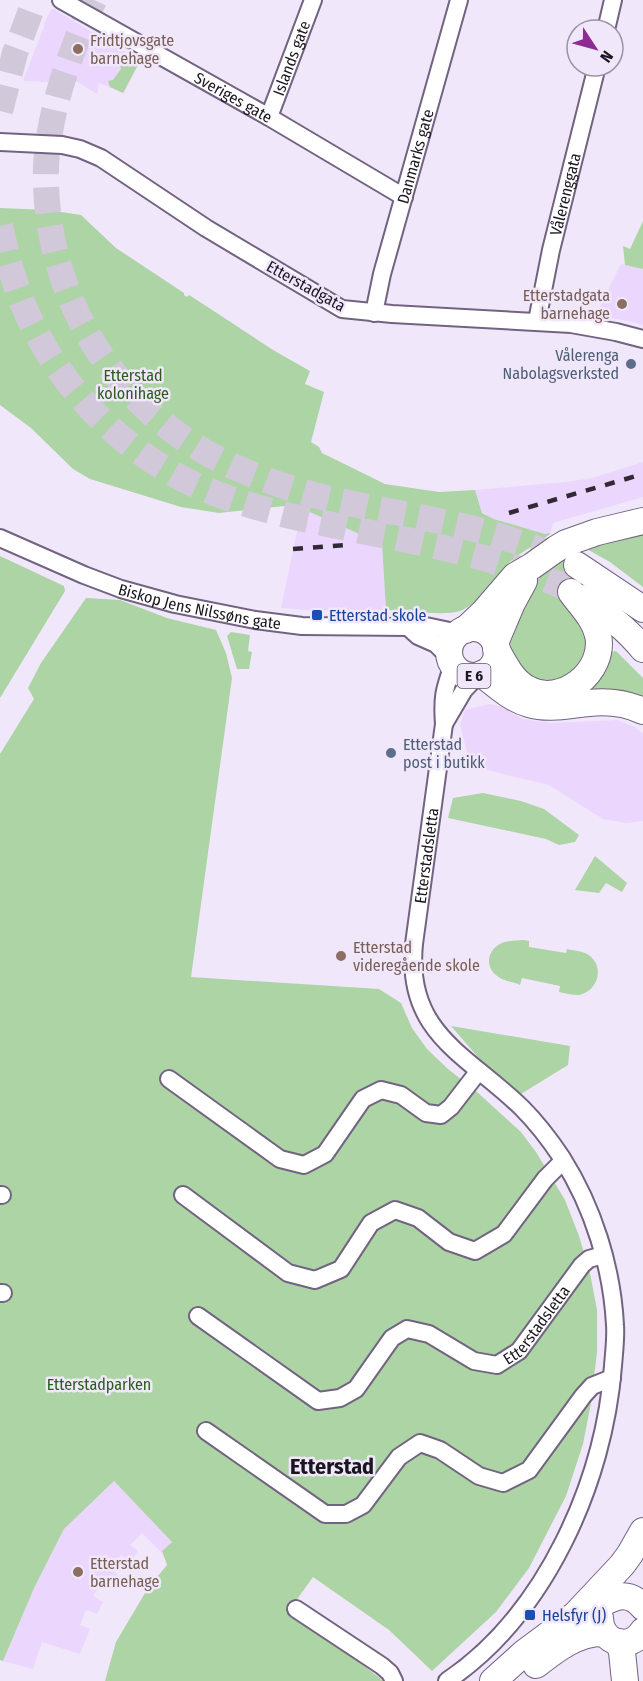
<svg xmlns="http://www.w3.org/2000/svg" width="643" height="1681" viewBox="0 0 643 1681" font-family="'Fira Sans Condensed',sans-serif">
  <rect width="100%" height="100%" fill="#f1e7fb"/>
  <g fill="#ebd6fe">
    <path d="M54,9l86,52 -16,32 -25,-10 -2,11 -21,-13 -2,2 -51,-2 22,-57 -1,-1 7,-13z"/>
    <path d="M621,264l22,5v56l-10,-3 -37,-7z"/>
    <path d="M643,462v35l-90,26 -3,10 -5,1 -51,-15 -12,-7 -7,-22 91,-8 26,-4z"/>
    <path d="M302,508l80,36 4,66h-78l-27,-2z"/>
    <path d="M490,704l12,3 21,12 28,4 66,-3 18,7 8,7v87l-17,2 -23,-4 -54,-34 -79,-19 -10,-42 5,-14z"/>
    <path d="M114,1481l58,61 -10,9 1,3 -21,-21 -12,12 8,6 -8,11 -9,-7 -11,14 9,7 -7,11 -10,-5 -9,14 10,6 -6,12 -11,-4 -6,15 10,4 -10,25 -38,-12 -9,27 -30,-8 32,-75 29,-57z"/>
  </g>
  <g fill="#add4a4">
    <path d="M122,53l5,2 1,-1 12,7 -17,32 -13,-6 -2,-6 5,-1 8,-11 -3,-9z"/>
    <path d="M0,208l48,2 33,5 35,33 68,45v2l3,2 2,-2 11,7 73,48 37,21 -5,13 19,8 -13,50 8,5 3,6 63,31 54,8 36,-2 7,23 12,6 51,15 5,-1v1c-13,10 -30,18 -41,29 -16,16 -27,39 -49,48 -15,5 -57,0 -74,-1l-4,-66 -88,-39 -75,8 -38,-6 -91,-28 -17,-10 -42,-41 -31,-23z"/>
    <path d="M643,221v48l-18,-4 -2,-19 7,3z"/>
    <path d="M643,531v56l-33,-25 -25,-14 -26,48c17,16 38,29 32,56 -7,34 -61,49 -77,14 -5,-11 -4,-25 -3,-36 6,-66 77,-90 132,-99z"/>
    <path d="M0,556l64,30 1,5 -65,107z"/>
    <path d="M86,598l34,2 47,18 49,12 10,23 6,25 -41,299 188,12 22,14 11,25 15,21 21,20 29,23 44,40 15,20 29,48 14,36 11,37 7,37v42l-6,51 -8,41 -17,52 -37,72 -33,44 -64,59 -43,-41 -76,-53 -23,32 91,70 2,2h-278l11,-39 32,-54 19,-23 -5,-14 10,-9 -58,-61 -50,48 -29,57 -32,75 -3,-1v-906l34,-55 -6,-11 13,-25z"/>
    <path d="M231,632l19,3 -2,16 4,1 -3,17h-12l-10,-33z"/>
    <path d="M616,651l27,27v24l-47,-8 -5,-6 17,-36z"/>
    <path d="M483,793l38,8 23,8 35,26 -4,7 -16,3 -13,-6 -98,-21 5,-20z"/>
    <path d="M595,856l32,27 -5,9 -16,-9 -7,10 -24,-3z"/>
    <path d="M524,940l5,1v6l37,6 1,-4c9,2 20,2 26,10 11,13 2,34 -15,36 -6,0 -13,-2 -19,-3l1,-6 -38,-8 -2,7c-7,-3 -16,-4 -23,-9 -12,-9 -10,-25 3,-32 8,-4 16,-3 24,-4z"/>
    <path d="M451,1026l119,20 -2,19 -47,29 -37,-30z"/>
  </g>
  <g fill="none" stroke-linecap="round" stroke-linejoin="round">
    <g stroke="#d1c8da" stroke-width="26" stroke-dasharray="26 13" stroke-linecap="butt">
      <path d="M94,0c-22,48 -41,99 -47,152 -3,31 0,64 7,95 24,102 92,184 190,224 26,11 54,20 82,27 50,12 102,19 152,32 34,9 67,21 99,35"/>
      <path d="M0,111l15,-58 20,-53"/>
      <path d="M0,226c7,29 13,56 25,83 34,79 100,146 179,180 37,15 75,25 114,33 83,18 168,29 246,65"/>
    </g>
    <defs>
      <g id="minor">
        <path id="s1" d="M61,0l208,117 135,80"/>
        <path d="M606,30l7,-30"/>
        <path id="s2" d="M269,117l44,-117"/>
        <path d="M0,142l62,3 18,4 21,9 105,70 136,81 50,5 179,10 45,8 27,7"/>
        <path id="s3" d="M374,313l8,-39 77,-274"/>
        <path id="s4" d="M537,321l14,-71 46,-184"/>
        <path id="s5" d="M0,538l84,37 37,14 54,15 80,16 47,6 106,1 13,-2 38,8"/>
        <path d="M408,627l10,9 18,8 14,14"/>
        <path d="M444,724l20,-34 14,-15"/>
        <path d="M169,1079l111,80 24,6 21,-11 38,-55 18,-9 20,5 25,18 15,2 10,-8 27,-35"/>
        <path d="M0,1195h2"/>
        <path d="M183,1195l105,78 27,7 26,-11 30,-46 24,-13 23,8 31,24 26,9 29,-17 41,-55 18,-18"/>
        <path d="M0,1293h3"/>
        <path id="s6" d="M198,1316l120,85 22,-3 16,-9 36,-51 15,-9 22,5 45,27 23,4 22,-14 63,-86 7,-6 14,-4"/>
        <path d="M206,1431l119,83h21l17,-9 36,-48 21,-14 20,7 39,26 24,7 26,-13 54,-74 9,-10 20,-8"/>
        <path d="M296,1609l86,57 8,7 4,8"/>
        <path id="s7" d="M447,1681c99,-67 157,-199 166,-315 1,-14 3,-28 2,-41 -3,-58 -22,-118 -53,-167 -12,-18 -25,-35 -40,-50 -54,-53 -117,-74 -108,-164l30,-220c-2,-26 0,-34 9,-59"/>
      </g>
      <g id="highway">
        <path d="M577,565l66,44"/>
        <path d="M582,598c23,14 44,30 61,51"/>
        <circle cx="473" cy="652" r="24"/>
        <path d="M465,630l19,-18 31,-36 17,-10 24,-17 10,-6 31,-11 46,-11"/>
        <path d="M495,643l17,-40 12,-22"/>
        <path d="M496,649c9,15 16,32 32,40 33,18 78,-17 70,-54 -4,-17 -17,-29 -27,-43"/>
        <path d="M482,674c14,11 29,25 47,30 20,6 39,1 60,-1 19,-2 37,0 54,8"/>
        <path d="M588,1610c20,-8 36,-25 55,-3"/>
        <path d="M600,1618c1,25 29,34 43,13"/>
        <path d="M619,1642l3,10 3,29"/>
        <path d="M536,1665c19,-15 42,-33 68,-32"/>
        <path d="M493,1681l31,-28 51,-38 47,-50 8,-11 13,-23"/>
      </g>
    </defs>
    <use href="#minor" stroke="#726381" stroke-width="20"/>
    <use href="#highway" stroke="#726381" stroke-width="28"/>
    <use href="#minor" stroke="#fff" stroke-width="16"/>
    <use href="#highway" stroke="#fff" stroke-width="26"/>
    <g stroke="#312a36" stroke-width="4.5" stroke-dasharray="10 10" stroke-linecap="butt">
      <path d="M509,513l134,-39"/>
      <path d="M293,549l52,-4"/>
    </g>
  </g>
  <g fill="#8d6e63" stroke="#f1e7fb" stroke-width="2">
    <circle cx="78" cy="49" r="6"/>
    <circle cx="622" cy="304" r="6"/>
    <circle cx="341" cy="956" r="6"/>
    <circle cx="78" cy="1572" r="6"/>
  </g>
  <g fill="#5c6f8a" stroke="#f1e7fb" stroke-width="2">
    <circle cx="631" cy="364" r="6"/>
    <circle cx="391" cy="753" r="6"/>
  </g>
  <g fill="#1a4fb4" stroke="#f1e7fb" stroke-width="2">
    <rect x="311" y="609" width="12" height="12" rx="3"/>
    <rect x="524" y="1609" width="12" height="12" rx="3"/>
  </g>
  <g text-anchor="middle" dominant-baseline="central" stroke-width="5" stroke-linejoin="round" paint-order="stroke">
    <rect fill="#f1e7fb" stroke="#5b5462" stroke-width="1.5" x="457.5" y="664" width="33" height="24" rx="4.5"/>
    <g font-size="15" font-weight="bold" fill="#1b1520">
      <text x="474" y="676">E 6</text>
    </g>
    <g font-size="16" fill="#785e54" stroke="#f1e7fb" text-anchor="start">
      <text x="90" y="40">Fridtjovsgate<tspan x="90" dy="18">barnehage</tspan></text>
      <text x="610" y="295" text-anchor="end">Etterstadgata<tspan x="610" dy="18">barnehage</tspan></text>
      <text x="353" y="947">Etterstad<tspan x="353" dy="18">videregående skole</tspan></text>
      <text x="90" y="1563">Etterstad<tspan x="90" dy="18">barnehage</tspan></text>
    </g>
    <g font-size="16" fill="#1b1520" stroke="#f1e7fb">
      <text stroke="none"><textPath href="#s2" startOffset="63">Islands gate</textPath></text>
      <text stroke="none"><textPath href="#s1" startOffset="198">Sveriges gate</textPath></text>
      <text stroke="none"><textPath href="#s3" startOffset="162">Danmarks gate</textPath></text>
      <text stroke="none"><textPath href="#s4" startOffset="130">Vålerenggata</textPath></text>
      <text transform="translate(306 286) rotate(29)">Etterstadgata</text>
      <text stroke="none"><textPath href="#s5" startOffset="212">Biskop Jens Nilssøns gate</textPath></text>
      <text stroke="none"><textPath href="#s7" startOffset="946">Etterstadsletta</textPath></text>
      <text stroke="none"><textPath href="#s6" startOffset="423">Etterstadsletta</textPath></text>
    </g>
    <g font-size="16" fill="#4e5e75" stroke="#f1e7fb" text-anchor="end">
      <text x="619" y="355">Vålerenga<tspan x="619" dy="18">Nabolagsverksted</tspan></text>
      <text x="403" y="744" text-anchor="start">Etterstad<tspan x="403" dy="18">post i butikk</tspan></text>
    </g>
    <g font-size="16" fill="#295c1c" stroke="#f1e7fb">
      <text x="133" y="375">Etterstad<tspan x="133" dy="18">kolonihage</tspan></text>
      <text x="99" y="1384">Etterstadparken</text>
    </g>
    <g font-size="16" fill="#164399" stroke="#f1e7fb" text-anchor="start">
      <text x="329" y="615">Etterstad skole</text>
      <text x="542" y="1615">Helsfyr (J)</text>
    </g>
    <g font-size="22" font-weight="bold" fill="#1b1520" stroke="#f1e7fb">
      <text x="332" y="1466">Etterstad</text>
    </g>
  </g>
  <g transform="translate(595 48) rotate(126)"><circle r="28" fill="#f1e7fb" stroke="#9b93a3" stroke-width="1.5"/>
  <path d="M0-4.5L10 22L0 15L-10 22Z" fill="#8d2b93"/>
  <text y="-9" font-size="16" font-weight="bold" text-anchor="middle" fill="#1b1520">N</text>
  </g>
</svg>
